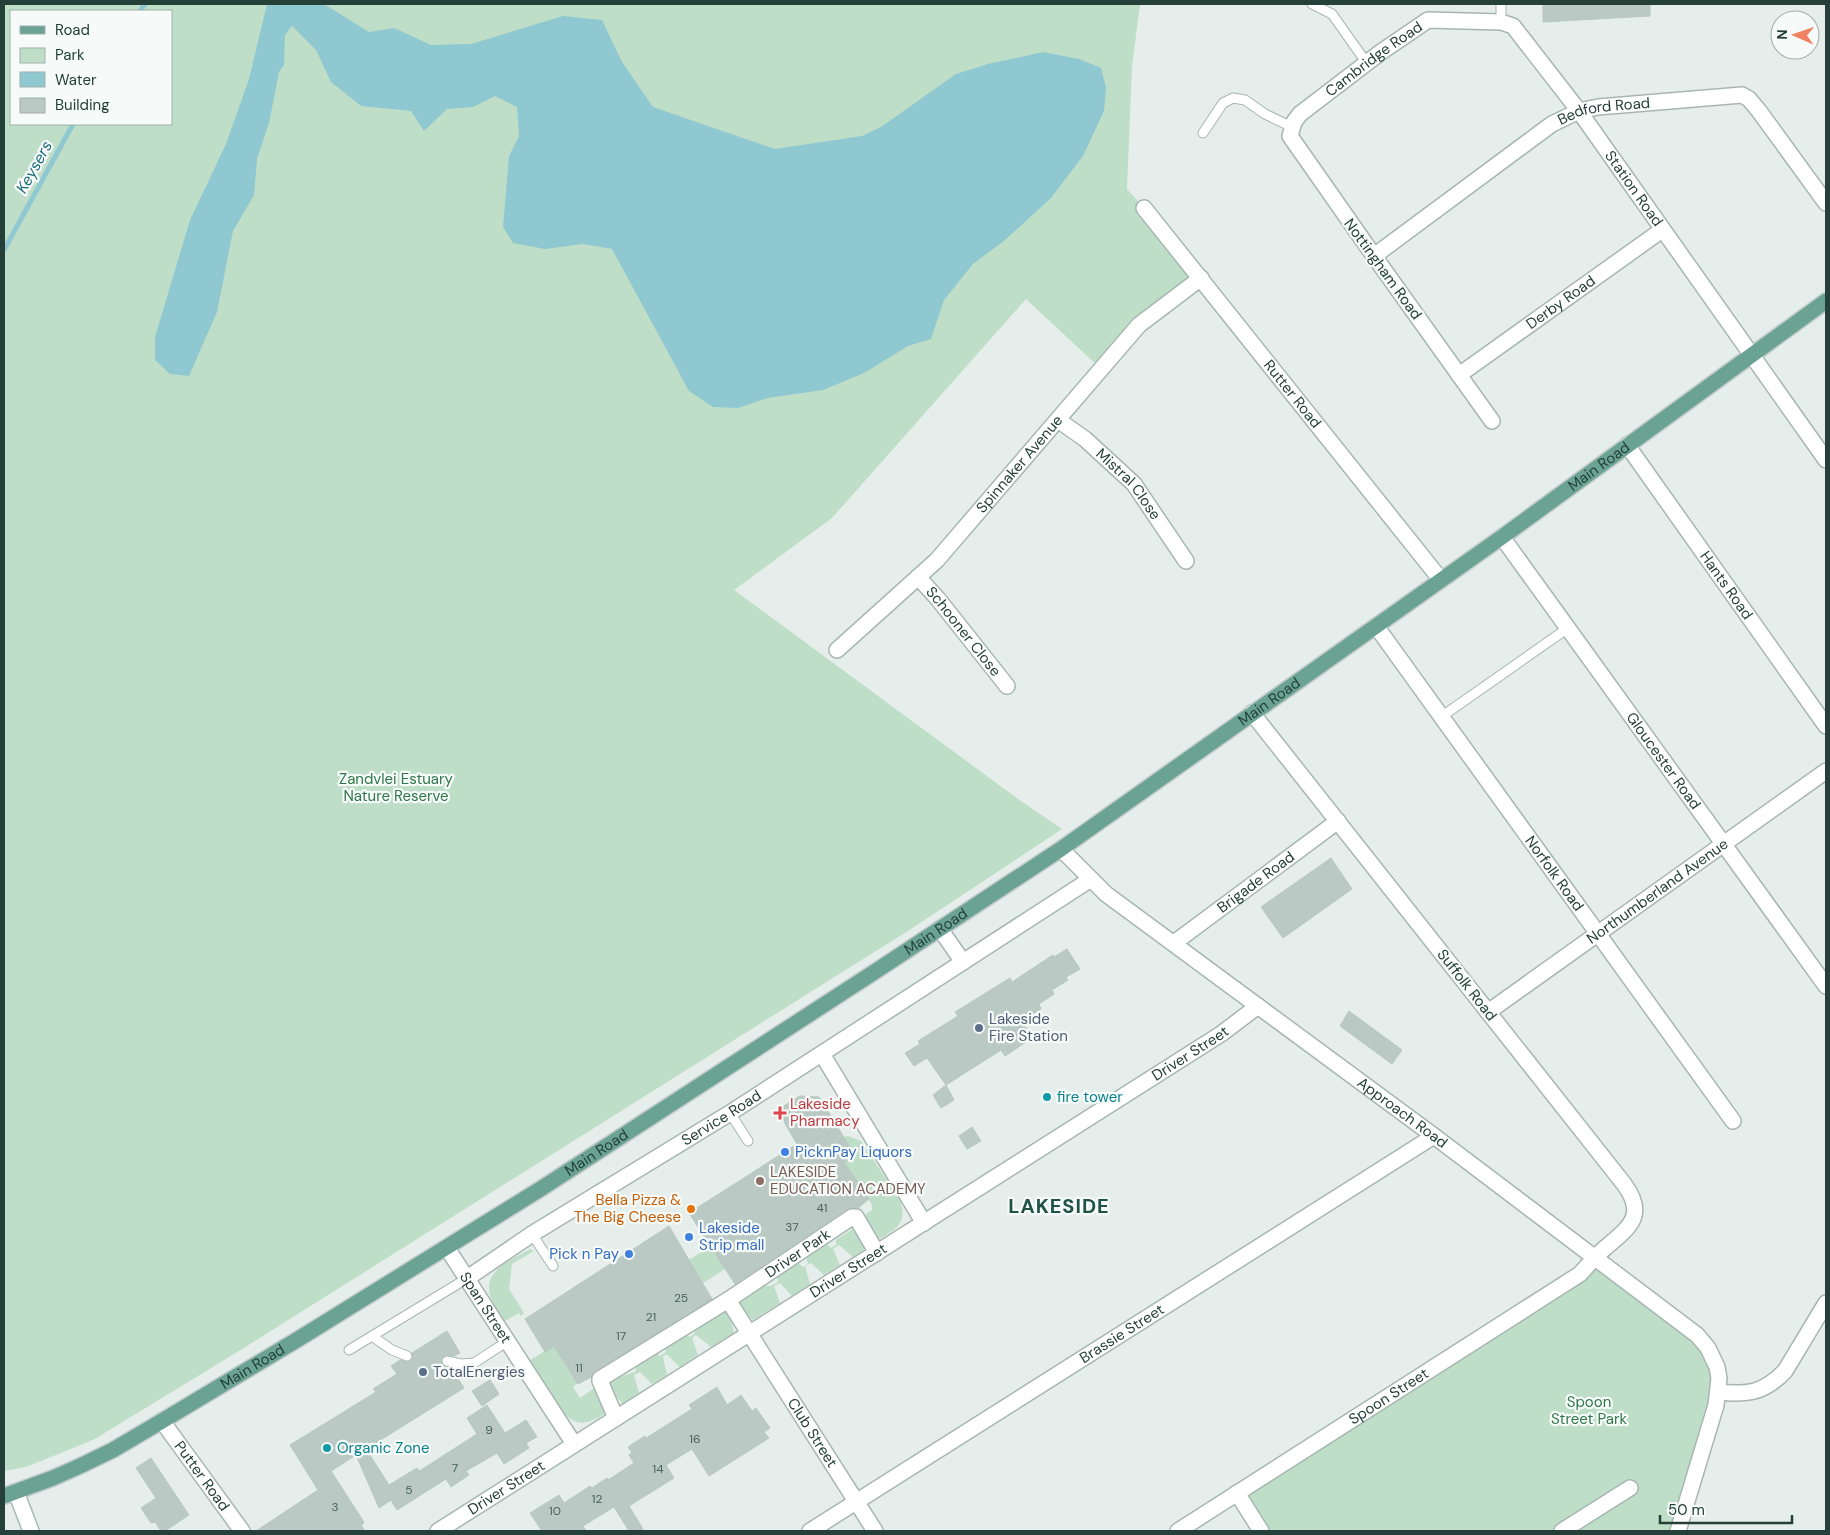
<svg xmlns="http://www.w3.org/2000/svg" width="1830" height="1535" viewBox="0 0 1830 1535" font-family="'DM Sans',sans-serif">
  <rect width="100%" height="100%" fill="#e5eeea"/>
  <g fill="#bfdec7" fill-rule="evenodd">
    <path d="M4,4h1136l-8,63 -5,122 17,19 57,70 -100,91 -75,-70 -194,219 -98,72 284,209 44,30 -151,100 -685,430 -133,81 -67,27 -22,4zM11,11h160v113h-160z"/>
    <path d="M848,1136l13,5 38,57c10,24 -2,31 -21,42 -6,-8 -14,-16 -12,-26l6,-4v-5l-17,-27 -136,81 6,10 -22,14 -6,-10 -124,114 7,11 13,-9h4l12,22c-30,20 -38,14 -56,-14 -8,-12 -16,-24 -24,-36l326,-206 -11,-18z"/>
    <path d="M854,1228l15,18 -16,11 -14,-12 -6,4 7,16 -16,10 -13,-12 -6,3 5,18 -18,12 -12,-13 -6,3 6,17 -27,17 -14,-12v-7l16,-15h16l7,-4 -1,-10 19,-11 7,6 5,-3 -3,-10 17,-11 5,1 4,4 5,-3v-5z"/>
    <path d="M530,1249l4,2 -22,13 -3,25 15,24 -3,3 -2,-3 -14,8c-5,-7 -11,-15 -14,-23 -10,-27 20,-38 39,-49z"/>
    <path d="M1595,1257l88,66 36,55 -41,153h-417l-24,-38z"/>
    <path d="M721,1310l9,4 4,19 -23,14 -15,-12 -4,3 6,17 -18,12 -14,-13 -3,3 4,18 -15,9 -12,-12 -6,3 5,18 -16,11 -13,-14v-5c7,-11 16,-8 26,-14l-1,-6 19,-13 6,4 6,-4 -2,-5 18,-14 8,4 5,-4 -1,-5z"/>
  </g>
  <path fill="#8fc8d1" d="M267,4h57l45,28 25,-4 37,17 40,-1 92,-28 39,4 20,42 31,45 122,42 87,-13 19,-9 75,-53 32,-10 55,-12 36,7 22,9 5,19 -2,24 -21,45 -32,42 -46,42 -32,24 -29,36 -13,39 -23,7 -44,27 -41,17 -55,8 -30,10 -25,-1 -24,-16 -77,-142 -29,-5 -38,5 -32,-6 -10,-16 6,-71 10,-20 -2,-29 -22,-11 -22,11 -26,2 -23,22 -13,-20 -50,-5 -30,-24 -15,-32 -24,-24 -7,9 -1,30 -5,7 -10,51 -12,36 -3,36 -21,36 -16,81 -28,64 -19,-2 -15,-14v-23l35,-117 36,-76 23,-65z"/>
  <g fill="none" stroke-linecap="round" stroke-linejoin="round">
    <g stroke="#8fc8d1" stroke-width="5">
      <path d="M140,11l5,-7"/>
      <path d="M4,250l69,-126"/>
    </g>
  </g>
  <g fill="#bac9c3" stroke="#b7c8c1">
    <path d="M1543,4h107v12l-107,6z"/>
    <path d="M1331,858l21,31 -69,49 -22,-31z"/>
    <path d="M1067,949l13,20 -14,8 2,3 -16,10 2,4 -15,10 2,5 -19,12 10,17 -27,18 -4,-6 -55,35 8,15 -13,8 -8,-13 13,-10 -19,-27 -13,8 -9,-13 15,-9 -2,-3 40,-25 -3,-4 55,-34 2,4 41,-27 1,2z"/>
    <path d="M1349,1011l53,39 -10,14 -52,-38z"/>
    <path d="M800,1096l19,1 36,58 -11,7 25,37 -11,9 -11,1 -112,75 -46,-71 108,-69 -20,-34z"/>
    <path d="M972,1127l9,14 -14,8 -8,-13z"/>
    <path d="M669,1226l43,73 -117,72 -4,6 -13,7 -24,-38 -9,6 -20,-33z"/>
    <path d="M447,1331l13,22 -6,3 -9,-1 -4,4v3l2,4 9,3 12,19 -98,61 23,36 28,-17 2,3 2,-1 56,-36 -10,-16 20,-13 18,28 21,-13 11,17 -11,6 3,5 -25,16 -7,-11 -31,18 3,4 -18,12 -5,-8 -49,31 -6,-10 -12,8 -23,-53 -25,16 31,48 2,4 -3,2 4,6h-109l62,-41 -28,-45 86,-53 -3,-3 24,-15 -6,-8 9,-6 7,2 3,-1 3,-3 -1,-5z"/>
    <path d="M490,1380l9,14 -17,12 -10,-15z"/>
    <path d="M717,1387l10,18 14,-10 11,16 4,-3 14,20 -6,4 5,6 -60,38 -17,-27 -26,16 8,13 -45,28 14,23 -3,2h-11l-15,-24 -31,19 3,5h-44l-12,-18 29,-18 5,8 26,-17 2,2 15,-10 1,2 26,-17 -5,-8 3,-2 -4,-6 17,-11 1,2 46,-29 -3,-4z"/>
    <path d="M151,1458l38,57 -24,16h-4l-6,-9 -4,1 -10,-15 15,-10 -20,-30z"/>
  </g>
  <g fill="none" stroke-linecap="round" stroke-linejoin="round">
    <defs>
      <g id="lane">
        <path d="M1312,4l20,10 34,48"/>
        <path d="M1501,4v18"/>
        <path d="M1203,133l20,-30 10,-5 12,2 20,14 27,13"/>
        <path d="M1441,717l127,-89"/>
        <path d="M730,1113l18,28"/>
        <path d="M532,1234l21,32"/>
        <path d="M372,1336l20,14 15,6"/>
        <path d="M349,1350l117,-71"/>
        <path d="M447,1361l14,3 13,-1 34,-22"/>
      </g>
      <g id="street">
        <path id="s1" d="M1144,208l297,372"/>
        <path id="s2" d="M1374,256l178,-132 27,-13 19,-4 144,-12 7,4 10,12 67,92"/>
        <path id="s3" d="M1459,375l203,-145"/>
        <path id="s4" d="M1058,420l27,19 49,45 52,77"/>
        <path id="s5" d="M1492,421l-118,-165 -84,-120 4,-14 6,-8 81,-62 47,-32 73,2 12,4 66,85 247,349"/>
        <path id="s6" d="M1627,445l199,281"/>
        <path id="s7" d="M1502,537l324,449"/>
        <path id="s8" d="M918,577l20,22 69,87"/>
        <path id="s9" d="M1376,626l357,495"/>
        <path id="s10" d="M837,650l100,-90 202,-235 62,-47"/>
        <path id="s11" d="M1061,849l45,45 328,242 263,199 11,13 9,19 2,11 -3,27 -38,126"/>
        <path d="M940,929l23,33"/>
        <path id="s12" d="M1174,943l164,-122"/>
        <path id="s13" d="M1488,1012l338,-241"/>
        <path d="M822,1054l102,169"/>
        <path id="s14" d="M447,1248l127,196"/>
        <path id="s15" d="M466,1279l66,-45 198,-121 361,-234"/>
        <path id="s16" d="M728,1300l124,-83h4l21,36"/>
        <path d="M1718,1392c30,3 46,1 67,-21l41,-68"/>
        <path id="s17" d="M616,1418l-16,-37v-2l128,-79 147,231"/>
        <path id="s18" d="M162,1421l80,110"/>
        <path d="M1237,1493l24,38"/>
        <path id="s19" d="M438,1531l783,-497 37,-28"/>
        <path id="s20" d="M810,1531l624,-395"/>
        <path id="s21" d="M1178,1531l402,-257c8,-9 16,-18 25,-26 25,-21 42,-33 19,-64l-372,-471"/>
        <path d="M1562,1531l68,-43"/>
      </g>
      <path id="secondary" d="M16,1492l15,39"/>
      <g id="primary">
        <path id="s22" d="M4,1496l49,-18 27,-12 33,-16 49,-29 138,-83 242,-150 337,-219 182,-120 441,-312 324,-236"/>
      </g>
    </defs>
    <use href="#lane" stroke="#a7b6b1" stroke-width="11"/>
    <use href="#street" stroke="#a7b6b1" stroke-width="18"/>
    <use href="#secondary" stroke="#a4bab2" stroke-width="18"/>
    <use href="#primary" stroke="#c2cac7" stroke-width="18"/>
    <use href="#lane" stroke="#fff" stroke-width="9"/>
    <use href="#street" stroke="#fff" stroke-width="15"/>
    <use href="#secondary" stroke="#fff" stroke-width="15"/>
    <use href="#primary" stroke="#6ba393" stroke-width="15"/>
  </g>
  <g fill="#5c6f8a" stroke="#f6faf8" stroke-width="2">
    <circle cx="979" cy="1028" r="5"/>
    <circle cx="423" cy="1372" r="5"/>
  </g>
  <g fill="#0f9aa8" stroke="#f6faf8" stroke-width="2">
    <circle cx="1047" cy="1097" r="5"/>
    <circle cx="327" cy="1448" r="5"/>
  </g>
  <path fill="#e0444e" stroke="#f6faf8" stroke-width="2" d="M777.5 1105.5h5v5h5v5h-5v5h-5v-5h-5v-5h5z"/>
  <g fill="#3f7fe0" stroke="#f6faf8" stroke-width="2">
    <circle cx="785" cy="1152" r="5"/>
    <circle cx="689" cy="1237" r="5"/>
    <circle cx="629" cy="1254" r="5"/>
  </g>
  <circle fill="#8d6e63" stroke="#f6faf8" stroke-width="2" cx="760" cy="1181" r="5"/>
  <circle fill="#e8710a" stroke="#f6faf8" stroke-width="2" cx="691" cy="1209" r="5"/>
  <g text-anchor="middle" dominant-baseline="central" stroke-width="4.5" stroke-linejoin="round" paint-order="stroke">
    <g font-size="12" fill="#4a625b">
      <text x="822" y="1208">41</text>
      <text x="792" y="1227">37</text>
      <text x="681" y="1298">25</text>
      <text x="651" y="1317">21</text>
      <text x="621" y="1336">17</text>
      <text x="579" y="1368">11</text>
      <text x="489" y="1430">9</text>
      <text x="695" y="1439">16</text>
      <text x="455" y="1468">7</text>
      <text x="658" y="1469">14</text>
      <text x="409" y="1490">5</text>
      <text x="597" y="1499">12</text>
      <text x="335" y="1507">3</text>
      <text x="555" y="1511">10</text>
    </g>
    <g font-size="15" fill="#244038" stroke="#f6faf8">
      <text stroke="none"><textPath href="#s5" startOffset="466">Cambridge Road</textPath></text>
      <text stroke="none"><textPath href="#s2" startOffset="276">Bedford Road</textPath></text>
      <text stroke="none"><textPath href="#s5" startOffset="821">Station Road</textPath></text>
      <text transform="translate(1383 269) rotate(54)">Nottingham Road</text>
      <text stroke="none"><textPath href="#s3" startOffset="125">Derby Road</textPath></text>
      <text stroke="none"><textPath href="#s1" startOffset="238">Rutter Road</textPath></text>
      <text stroke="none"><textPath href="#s10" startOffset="261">Spinnaker Avenue</textPath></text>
      <text stroke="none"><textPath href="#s22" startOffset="1901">Main Road</textPath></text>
      <text stroke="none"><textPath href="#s4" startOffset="96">Mistral Close</textPath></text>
      <text stroke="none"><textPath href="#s6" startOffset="172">Hants Road</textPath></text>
      <text stroke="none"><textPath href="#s8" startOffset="71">Schooner Close</textPath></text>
      <text stroke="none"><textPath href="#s22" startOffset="1496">Main Road</textPath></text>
      <text stroke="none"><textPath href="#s7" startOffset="276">Gloucester Road</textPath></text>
      <text stroke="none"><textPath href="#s9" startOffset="305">Norfolk Road</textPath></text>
      <text stroke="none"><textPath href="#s12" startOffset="102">Brigade Road</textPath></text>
      <text stroke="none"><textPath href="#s13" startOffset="208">Northumberland Avenue</textPath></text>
      <text stroke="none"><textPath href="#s22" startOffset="1091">Main Road</textPath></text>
      <text transform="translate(1467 985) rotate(52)">Suffolk Road</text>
      <text stroke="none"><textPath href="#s19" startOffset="891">Driver Street</textPath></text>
      <text stroke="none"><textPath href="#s11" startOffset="432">Approach Road</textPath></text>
      <text stroke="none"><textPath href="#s15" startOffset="302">Service Road</textPath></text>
      <text stroke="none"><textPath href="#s22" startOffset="686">Main Road</textPath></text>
      <text stroke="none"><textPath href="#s16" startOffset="84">Driver Park</textPath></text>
      <text stroke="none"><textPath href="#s19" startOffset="486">Driver Street</textPath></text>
      <text stroke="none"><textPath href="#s14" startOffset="71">Span Street</textPath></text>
      <text stroke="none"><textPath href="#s20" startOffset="369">Brassie Street</textPath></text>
      <text stroke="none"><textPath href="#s22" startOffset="281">Main Road</textPath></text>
      <text stroke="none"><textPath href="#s21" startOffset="250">Spoon Street</textPath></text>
      <text stroke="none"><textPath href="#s17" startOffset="350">Club Street</textPath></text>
      <text stroke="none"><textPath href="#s18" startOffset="68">Putter Road</textPath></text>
      <text stroke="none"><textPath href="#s19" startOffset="81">Driver Street</textPath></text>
    </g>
    <g font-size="15" fill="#2f7649" stroke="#f6faf8">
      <text x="396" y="779">Zandvlei Estuary<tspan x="396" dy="17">Nature Reserve</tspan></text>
      <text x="1589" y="1402">Spoon<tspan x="1589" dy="17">Street Park</tspan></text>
    </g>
    <g font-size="15" fill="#4e5e75" stroke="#f6faf8" text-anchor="start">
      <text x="989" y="1019">Lakeside<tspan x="989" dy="17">Fire Station</tspan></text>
      <text x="433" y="1372">TotalEnergies</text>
    </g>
    <g font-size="15" fill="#0d838f" stroke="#f6faf8" text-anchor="start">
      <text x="1057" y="1097">fire tower</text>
      <text x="337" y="1448">Organic Zone</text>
    </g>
    <g font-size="15" fill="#be3a42" stroke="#f6faf8" text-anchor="start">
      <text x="790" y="1104">Lakeside<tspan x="790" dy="17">Pharmacy</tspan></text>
    </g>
    <g font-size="15" fill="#366cbe" stroke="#f6faf8" text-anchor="start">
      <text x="795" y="1152">PicknPay Liquors</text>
      <text x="699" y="1228">Lakeside<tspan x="699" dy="17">Strip mall</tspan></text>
      <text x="619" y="1254" text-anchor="end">Pick n Pay</text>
    </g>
    <g font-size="15" fill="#785e54" stroke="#f6faf8" text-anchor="start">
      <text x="770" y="1172">LAKESIDE<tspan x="770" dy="17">EDUCATION ACADEMY</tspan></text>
    </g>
    <g font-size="15" fill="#c56008" stroke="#f6faf8" text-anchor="end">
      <text x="681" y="1200">Bella Pizza &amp;<tspan x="681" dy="17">The Big Cheese</tspan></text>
    </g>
    <g font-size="16" font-style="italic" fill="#1e6e7c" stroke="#f6faf8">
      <text transform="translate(34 167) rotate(-61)">Keysers</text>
    </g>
    <g font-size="20" font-weight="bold" letter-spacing="1" fill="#205245" stroke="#f6faf8">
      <text x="1059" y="1206">LAKESIDE</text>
    </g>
  </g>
  <rect width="1830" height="1535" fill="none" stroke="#244038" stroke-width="10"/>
  <rect x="10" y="10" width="162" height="115" fill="#f6faf8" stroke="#a2b0ab"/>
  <rect x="20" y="26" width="25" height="8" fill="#6ba393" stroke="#a2b0ab"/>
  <text x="55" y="35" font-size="15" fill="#244038">Road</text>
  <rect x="20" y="48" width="25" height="15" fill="#bfdec7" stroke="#a2b0ab"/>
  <text x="55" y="60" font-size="15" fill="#244038">Park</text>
  <rect x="20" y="72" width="25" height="15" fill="#8fc8d1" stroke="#a2b0ab"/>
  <text x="55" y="85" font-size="15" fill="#244038">Water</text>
  <rect x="20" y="98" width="25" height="15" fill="#bac9c3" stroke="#a2b0ab"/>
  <text x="55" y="110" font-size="15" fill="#244038">Building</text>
  <g transform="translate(1795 35) rotate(272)"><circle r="24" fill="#f6faf8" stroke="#a2b0ab"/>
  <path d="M0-4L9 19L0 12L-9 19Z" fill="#f08262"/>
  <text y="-8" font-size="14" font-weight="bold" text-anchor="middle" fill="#244038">N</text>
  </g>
  <path d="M1660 1515v8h132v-8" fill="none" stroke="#244038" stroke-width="2.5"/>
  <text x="1668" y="1515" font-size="15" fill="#244038" stroke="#f6faf8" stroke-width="4" paint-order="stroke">50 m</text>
</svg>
